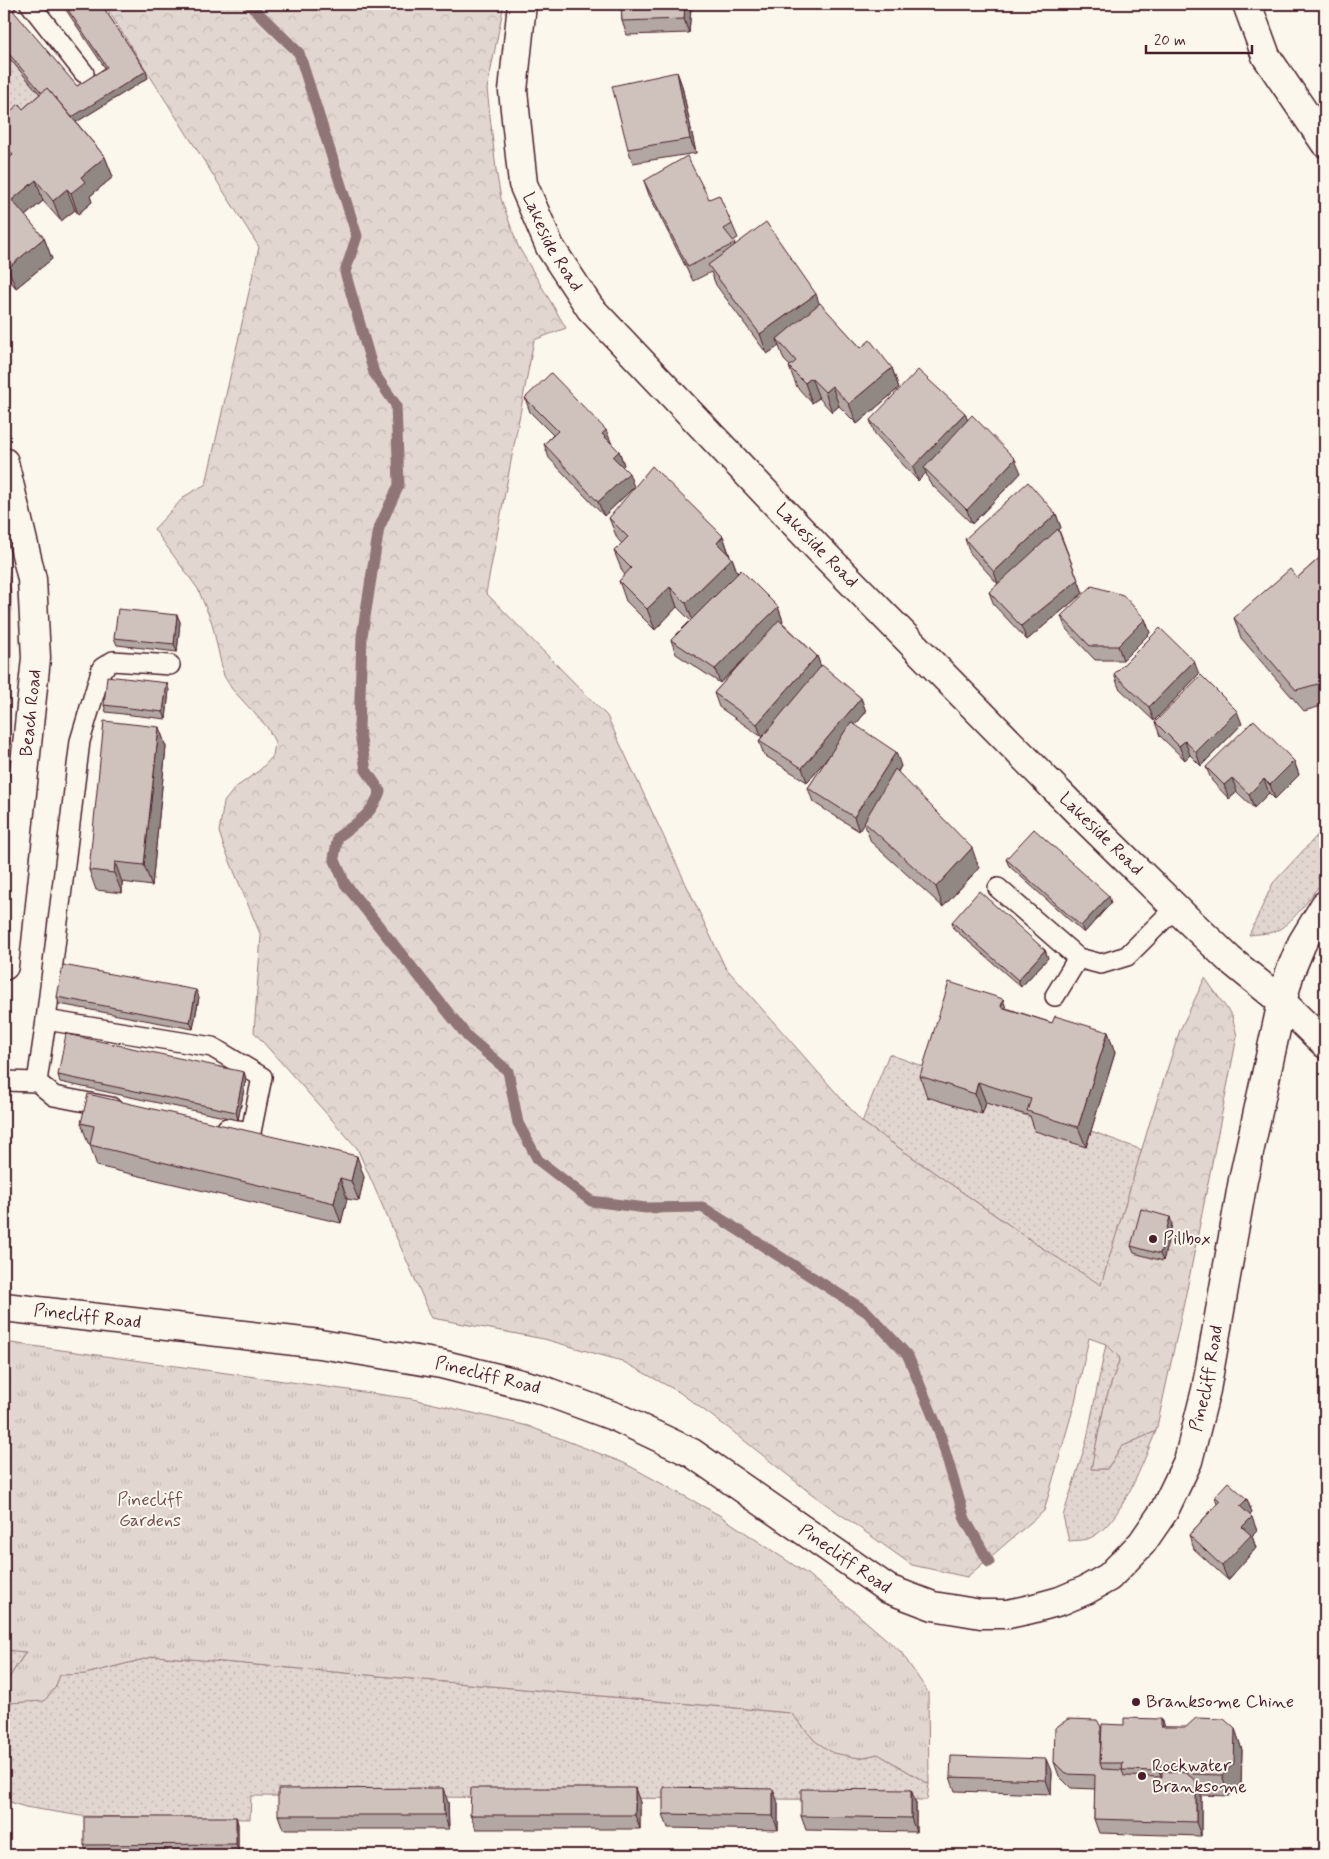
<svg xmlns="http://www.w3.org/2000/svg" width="1329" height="1859" viewBox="0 0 1329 1859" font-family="Mynerve,sans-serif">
  <defs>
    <pattern id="grass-dots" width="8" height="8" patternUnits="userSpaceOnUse" patternTransform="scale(1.25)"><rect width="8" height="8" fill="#e2d7d0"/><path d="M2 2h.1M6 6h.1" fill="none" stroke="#c3b8b3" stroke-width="1.8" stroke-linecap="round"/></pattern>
    <pattern id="forest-crowns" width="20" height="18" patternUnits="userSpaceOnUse" patternTransform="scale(1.25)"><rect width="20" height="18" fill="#e2d7d0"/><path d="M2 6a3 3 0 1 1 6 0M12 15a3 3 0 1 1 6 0" fill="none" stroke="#c3b8b3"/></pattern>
    <pattern id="park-tufts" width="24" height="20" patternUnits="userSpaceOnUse" patternTransform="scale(1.25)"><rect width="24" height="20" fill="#e2d7d0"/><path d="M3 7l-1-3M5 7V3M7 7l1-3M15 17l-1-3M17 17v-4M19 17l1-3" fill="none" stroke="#c3b8b3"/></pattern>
  </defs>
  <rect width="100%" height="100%" fill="#fbf7ec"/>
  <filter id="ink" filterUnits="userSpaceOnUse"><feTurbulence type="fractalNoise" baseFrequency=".02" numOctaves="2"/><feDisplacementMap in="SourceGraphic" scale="10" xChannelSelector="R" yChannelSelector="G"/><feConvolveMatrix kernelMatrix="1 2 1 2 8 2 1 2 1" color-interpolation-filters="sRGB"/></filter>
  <g filter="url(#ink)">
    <g fill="url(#grass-dots)" stroke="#967b7e">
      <path d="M4,52l49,58 -49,40z"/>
      <path d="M1325,827v52c-13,15 -34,48 -52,53 -8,2 -17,2 -24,3l24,-52z"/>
      <path d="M889,1054l46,17 51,32 52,16 47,28 6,-16 51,19 -41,136 -59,-38 -180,-126z"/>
      <path d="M1106,1344l14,14 -15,44 -14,67h16l14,-22 35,-16c-12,29 -35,92 -64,106 -6,4 -16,3 -23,4l-6,-25 23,-73z"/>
      <path d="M4,1650l22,1 -21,33 3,19 47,-15 5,-13 25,-1 71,-18 635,57 24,28 18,11 26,6 19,-4 51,30 -2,16 -676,-4 -1,23 -169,-3 -56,-9 -21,-7z"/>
    </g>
    <g fill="url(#forest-crowns)" stroke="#967b7e">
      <path d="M104,4h400l-17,85 9,81 5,29 17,47 48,82 -32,12 -48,253 121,123 118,251 137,155 180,126 59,37 49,-163 30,-92 25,-52 27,38 5,20 -4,21 -46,232 -31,142 -35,16 -14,22h-16l14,-67 15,-44 -14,-14 -17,-6 -14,64 -31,109 -77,66 -55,-12 -103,-73 -78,-62 -52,-38 -57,-31 -78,-22 -112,-21 -75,-170 -103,-116 7,-96 -37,-89 -5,-15 5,-30 11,-14 25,-18 13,-14 2,-14 -8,-15 -35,-38 -8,-13 -12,-53 -14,-34 -44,-60 31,-33 21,-12 53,-237z"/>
      <path d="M4,556l7,36v76l-7,87z"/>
    </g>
    <path fill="url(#park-tufts)" stroke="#967b7e" d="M4,1342l409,57 115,27 96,37 95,52 88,59 49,39 45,39 27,40 1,92 -51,-30 -19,4 -26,-5 -18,-12 -24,-28 -635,-57 -71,18 -25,1 -5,13 -11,13 -37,2 -2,-19 21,-32 -22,-2z"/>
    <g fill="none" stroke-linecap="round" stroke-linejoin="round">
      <path stroke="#907477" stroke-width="11" d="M249,4l50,49 58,183 -12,36 29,101 22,32 3,80 -20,43 -17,108 -3,92 7,42 14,21c-7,23 -23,32 -42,46l-4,21 11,26 123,153 40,34 10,52 20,37 53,41 55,7 56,-1 165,105 41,44 31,75 26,88 24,43"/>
      <defs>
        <g id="lane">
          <path d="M30,4l54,69"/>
          <path d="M4,5l2,-1"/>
          <path d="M998,888l80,70"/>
          <path d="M1055,996l23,-38 23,6 26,-8 48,-48"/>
          <path d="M46,1020l34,-279 22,-73 11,-7 57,4"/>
          <path d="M4,1081l33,1 17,14 57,11"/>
          <path d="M37,1082l9,-62 166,27 50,30 -11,55 -24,-4"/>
        </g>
        <g id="street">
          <path id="s1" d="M522,4l-9,87 10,93 27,63 40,61 227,239 259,263 109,107 44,42 53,43 43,42"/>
          <path d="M1247,4l19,52 59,87"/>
          <path d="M4,462l28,117 4,79 -32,308"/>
        </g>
        <g id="secondary">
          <path id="s2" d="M4,1307l316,37 121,20 96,24 79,29 76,36 196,136 45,17 48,8h27l23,-5 29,-8 26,-11 23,-13 33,-34 22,-32 24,-50 18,-71 37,-210 39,-178 8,-30 12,-29 23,-38"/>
        </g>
      </defs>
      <use href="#lane" stroke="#4a1f2b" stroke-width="22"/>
      <use href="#street" stroke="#4a1f2b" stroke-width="31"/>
      <use href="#secondary" stroke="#4a1f2b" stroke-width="31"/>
      <use href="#lane" stroke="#fbf7ec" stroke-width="19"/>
      <use href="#street" stroke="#fbf7ec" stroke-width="28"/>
      <use href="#secondary" stroke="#fbf7ec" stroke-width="28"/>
    </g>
    <g fill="#b2a7a2" stroke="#4a1f2b">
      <path d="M62,4h39l45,67 2,7 -72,44 29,35 8,20 -23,19 2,6 -14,12 -3,-4 -14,11 -18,-20 -18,15 19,22 8,21 -36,29 -12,-14v-111l3,-3 -3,-4v-33l2,-1 -2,-5 19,-8 17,-15 -36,-42v-39l73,73 28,-18z"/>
      <path d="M621,4h97v3l-27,1 -2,25 -62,2 -5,-14z"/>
      <path d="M677,72l5,14 14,67 -63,10 -5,-14z"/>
      <path d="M644,181l65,18 23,25 6,14 -5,3 2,3 84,59 42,45 31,20 7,20 -42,36 -18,-18 -7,6 -13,-14 -7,5 -15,-16 -8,-20 1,-1 -6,-6 -5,-14 -12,8 -51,-69 -5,-13 -18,9 -44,-86z"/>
      <path d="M525,398l86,45 8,8 5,14 -2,1 12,21 -30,29 -55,-58 -5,-14 9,-9 -23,-23z"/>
      <path d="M968,419l53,54 -49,51 -43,-42 -3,-9 -8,8 -43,-47 -5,-14z"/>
      <path d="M1056,514l5,14 -2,2 24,63 -56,47 -33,-35 -5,-13 9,-8 -28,-31 -5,-14z"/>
      <path d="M609,518l114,18 7,20 2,2 6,16 40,33 5,14 -1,1 35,34 4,11 40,31 5,14 -11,13 46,41 -3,6 81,96 -36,39 -72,-65 -7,-19 -5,8 -46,-29 -5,-14 22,-33 -23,27 -43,-27 -5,-14 3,-4 -43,-30 -5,-14 24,-27 -18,17 -44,-29 -5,-14 20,-19 -14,-14 -22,23 -29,-29 -7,-20 6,-6 -3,-4 -8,-20 8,-7 -5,-6z"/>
      <path d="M1325,553v152l-21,6 -63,-73 -7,-20 63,-40z"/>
      <path d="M177,615l3,7 -3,30 -60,-7 -3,-7z"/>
      <path d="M1061,616l84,3 5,14 -27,27h-28l-29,-31z"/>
      <path d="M1114,674h85l-45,47 -35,-33z"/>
      <path d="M169,690l-3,29 -60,-7 -2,-7z"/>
      <path d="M1155,722l87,2 -41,42 -11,-11 -5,5 -25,-24z"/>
      <path d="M159,727l7,20 -14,139 -30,-4v11l-26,-3 -7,-20z"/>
      <path d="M1294,761l5,14 -24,24 -6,-6 -15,15 -17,-16 -8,7 -17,-18 -6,-14z"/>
      <path d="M1006,859l105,44 -27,30 -75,-67z"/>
      <path d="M952,922l93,28 3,8 -27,29 -67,-58z"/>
      <path d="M57,997h142l-6,32 -134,-25z"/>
      <path d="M1006,1008l46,15 56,9 7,21 -29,94 -51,-16 -5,-15 -44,-13 -4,11 -55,-17 -7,-21z"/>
      <path d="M244,1072l2,7 -8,41 -178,-38 -2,-7z"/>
      <path d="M81,1123l283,54 -5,24 -12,-2 -6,24 -244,-57 -7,-21v-1l-2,-1z"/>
      <path d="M1172,1224l-9,37 -29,-8 -3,-7z"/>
      <path d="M1215,1496l32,3 5,14 -2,2 7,16 -5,5 4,12 -28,32 -34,-31 -5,-14 28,-31z"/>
      <path d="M1101,1727h63l71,2 7,21 -1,34 -12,12 -28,-1v41l-102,-3 -5,-14 1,-30 -24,-1 -12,-12 -5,-14z"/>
      <path d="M1052,1773l-1,21 -96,-3 -5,-14z"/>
      <path d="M911,1790l5,14v28l-110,-2 -5,-14z"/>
      <path d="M448,1802l1,27h-166l-5,-14z"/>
      <path d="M640,1802v27h-164l-6,-14z"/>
      <path d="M778,1803v27l-110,-2 -5,-14z"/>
      <path d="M236,1817l2,7v28h-151l-3,-7z"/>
    </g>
    <g fill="#918884" stroke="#4a1f2b">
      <path d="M685,4h5l1,4 -2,25 -5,-14z"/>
      <path d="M146,71l2,7 -78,48 -3,-7z"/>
      <path d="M677,72l5,14 14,67 -6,-14z"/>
      <path d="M105,157l8,20 -23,19 2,6 -14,12 -7,-21 10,-16z"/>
      <path d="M36,180l7,21 -23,19 -8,-20z"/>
      <path d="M67,189l8,21 -14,11 -8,-20z"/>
      <path d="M44,238l8,21 -36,29 -8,-20z"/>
      <path d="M816,294l7,20 -46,25 2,7 -12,8 -7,-20z"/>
      <path d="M892,368l7,20 -42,36 -8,-20z"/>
      <path d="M811,378l8,20 -7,5 -7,-20z"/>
      <path d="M832,386l7,20 -7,6 -7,-20z"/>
      <path d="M965,413l5,14 -46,41 2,5 -8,8 -5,-14z"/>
      <path d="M606,430l6,14 -10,-10z"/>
      <path d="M619,451l5,14 -6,6 -5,-14z"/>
      <path d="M1015,459l6,14 -49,51 -5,-14z"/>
      <path d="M629,473l5,14 -30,29 -6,-14z"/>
      <path d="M1056,514l5,14 -62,58 -5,-14z"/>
      <path d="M723,536l7,21 -13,-14z"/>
      <path d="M732,558l7,20 -45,46 -8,-21z"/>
      <path d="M1078,580l5,13 -56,47 -6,-14z"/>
      <path d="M670,587l7,20 -22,23 -8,-21z"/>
      <path d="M778,607l5,14 -63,62 -5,-14z"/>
      <path d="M177,615l3,7 -3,30 -3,-8z"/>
      <path d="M1145,619l5,14 -27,27 -5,-14z"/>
      <path d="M817,656l5,14 -60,68 -5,-14z"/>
      <path d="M1194,661l5,13 -45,47 -5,-14z"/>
      <path d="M167,683l2,7 -3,29 -3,-7z"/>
      <path d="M861,698l5,14 -59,70 -5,-14z"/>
      <path d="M1237,711l5,13 -41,42 -5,-14z"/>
      <path d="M159,727l7,20 -14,139 -8,-21z"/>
      <path d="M1185,741l5,14 -5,5 -6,-14z"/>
      <path d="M896,752l5,14 -42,65 -5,-14z"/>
      <path d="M1294,761l5,14 -24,24 -5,-14z"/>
      <path d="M1232,778l5,14 -8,7 -5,-14z"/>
      <path d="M1264,779l5,14 -15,15 -5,-14z"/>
      <path d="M972,848l7,20 -36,39 -7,-20z"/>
      <path d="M115,862l7,20v11l-8,-20z"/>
      <path d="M1109,896l2,7 -27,30 -3,-7z"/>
      <path d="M1045,950l3,8 -27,29 -3,-7z"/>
      <path d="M196,990l3,7 -6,32 -3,-7z"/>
      <path d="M1003,999l7,21 -9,-13z"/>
      <path d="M1108,1032l7,21 -29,94 -8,-20z"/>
      <path d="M244,1072l2,7 -8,41 -2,-8z"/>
      <path d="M978,1082l8,21 -4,11 -7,-20z"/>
      <path d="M357,1156l7,21 -5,24 -8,-20z"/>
      <path d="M340,1178l7,21 -6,24 -7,-20z"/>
      <path d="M1170,1217l2,7 -9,37 -3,-7z"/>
      <path d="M1247,1499l5,14 -7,7 -5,-14z"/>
      <path d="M1252,1517l5,14 -5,5 4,12 -28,32 -6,-14 20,-39z"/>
      <path d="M1161,1719l8,20 -8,-12z"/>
      <path d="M1235,1729l7,21 -1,34 -12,12 -7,-21z"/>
      <path d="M1046,1759l6,14 -1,21 -5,-14z"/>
      <path d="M1159,1765l8,20v6l-8,-20z"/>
      <path d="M1196,1781l5,14v41l-5,-14z"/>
      <path d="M443,1788l5,14 1,27 -5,-14z"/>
      <path d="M635,1788l5,14v27l-5,-14z"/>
      <path d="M773,1789l5,14v27l-5,-14z"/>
      <path d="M911,1790l5,14v28l-5,-14z"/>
      <path d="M236,1817l2,7v28l-2,-8z"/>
    </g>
    <g fill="#cfc2bc" stroke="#4a1f2b">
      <path d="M64,4h37l45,67 -74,46 -25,-29 -5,5 -38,-45v-35l6,-6 67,79 30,-19z"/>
      <path d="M621,4h64l-1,15 -62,2z"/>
      <path d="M677,72l13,67 -62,10 -16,-63z"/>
      <path d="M47,88l58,69 -24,20 4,5 -14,11 -4,-4 -14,12 -17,-21 -24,20 32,38 -36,30 -4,-6v-99l9,-8 -9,-11v-21l4,-3 -4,-3 15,-13 4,5z"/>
      <path d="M687,156l22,43 10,-4 13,29 -8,5 11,14 -47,24 -44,-86z"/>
      <path d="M766,222l50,72 -56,40 -52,-69z"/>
      <path d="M820,303l41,45 9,-8 22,28 -43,36 -17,-18 -7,6 -14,-14 -6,5 -16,-16 7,-6 -19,-22z"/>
      <path d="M918,370l47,43 -52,54 -43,-47z"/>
      <path d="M551,373l55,57 -4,4 17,17 -6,6 16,16 -31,29 -54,-58 14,-13 -33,-33z"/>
      <path d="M972,415l43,44 -48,51 -43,-42z"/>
      <path d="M652,466l71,70 -6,7 15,15 -46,45 -16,-16 -23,22 -28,-28 12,-13 -17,-17 14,-14 -19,-19z"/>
      <path d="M1028,482l28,32 -62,58 -29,-33z"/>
      <path d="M1058,529l20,51 -57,46 -32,-34z"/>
      <path d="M1325,553v129l-29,8 -62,-72 56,-49 7,9z"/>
      <path d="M741,570l37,37 -63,62 -44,-29z"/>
      <path d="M1092,586l31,9 22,24 -27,27h-28l-29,-30z"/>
      <path d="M118,609l59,6 -3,29 -60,-6z"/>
      <path d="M779,620l38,36 -60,68 -43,-31z"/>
      <path d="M1160,628l34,33 -45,46 -35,-33z"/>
      <path d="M822,665l39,33 -59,70 -43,-27z"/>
      <path d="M1201,675l36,36 -41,41 -11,-11 -6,5 -24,-24z"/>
      <path d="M107,676l60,7 -4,29 -59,-7z"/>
      <path d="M1254,720l40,41 -24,24 -6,-6 -15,15 -17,-16 -8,7 -18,-18z"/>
      <path d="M104,721l55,6 -15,138 -29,-3 -1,11 -25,-3z"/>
      <path d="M851,722l45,30 -42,65 -46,-29z"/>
      <path d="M895,769l77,79 -36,39 -72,-65z"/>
      <path d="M1034,829l75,67 -28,30 -75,-67z"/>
      <path d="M979,891l66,59 -27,30 -66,-58z"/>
      <path d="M63,965l133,25 -6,32 -133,-25z"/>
      <path d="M949,982l54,17 -2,8 51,16 3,-7 53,16 -30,95 -51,-16 4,-12 -53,-17 -3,12 -55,-18z"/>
      <path d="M66,1034l178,38 -8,40 -178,-37z"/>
      <path d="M88,1094l269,62 -6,25 -11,-3 -6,25 -244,-58 4,-19 -13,-3z"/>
      <path d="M1141,1209l29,8 -10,37 -29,-8z"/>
      <path d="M1228,1482l19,17 -7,7 12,11 -10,10 9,8 -29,31 -33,-31 31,-34 -5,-5z"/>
      <path d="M1124,1718l37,1v8h25l10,-9 28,1 11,10 -1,35 -12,11 -29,-1 -9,-8 -25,-1v6l-37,-1 1,-7h-23l2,-39 22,1z"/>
      <path d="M1068,1719l29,1 4,7 -1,36 2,6 20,1 2,6 38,1v-6l24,2 10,8v41l-102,-3 1,-44 -29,-1 -12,-12 1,-34z"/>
      <path d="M951,1756l95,3v21l-96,-3z"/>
      <path d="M663,1787l110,2v27l-110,-2z"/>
      <path d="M443,1788l1,27h-166v-26z"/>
      <path d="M471,1788h164v27h-165z"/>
      <path d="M801,1789l110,1v28l-110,-2z"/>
      <path d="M84,1817h152v27l-152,1z"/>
    </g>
  </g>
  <g fill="#4a1f2b" stroke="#fbf7ec" stroke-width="2">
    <circle cx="1153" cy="1239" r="5"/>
    <circle cx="1136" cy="1702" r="5"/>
    <circle cx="1142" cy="1776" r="5"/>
  </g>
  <g text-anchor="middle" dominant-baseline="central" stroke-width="4" stroke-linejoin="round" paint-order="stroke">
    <g font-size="18" fill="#4a1f2b" stroke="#fbf7ec">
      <text stroke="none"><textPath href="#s1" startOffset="246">Lakeside Road</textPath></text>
      <text stroke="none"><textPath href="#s1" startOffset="651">Lakeside Road</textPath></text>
      <text transform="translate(31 713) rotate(-84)">Beach Road</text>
      <text stroke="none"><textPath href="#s1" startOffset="1056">Lakeside Road</textPath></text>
      <text stroke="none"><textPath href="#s2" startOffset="84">Pinecliff Road</textPath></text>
      <text stroke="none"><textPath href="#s2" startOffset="489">Pinecliff Road</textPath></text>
      <text stroke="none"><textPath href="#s2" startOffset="1405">Pinecliff Road</textPath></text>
      <text stroke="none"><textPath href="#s2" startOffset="894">Pinecliff Road</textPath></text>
    </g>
    <g font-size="18" fill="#4a1f2b" stroke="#fbf7ec" text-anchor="start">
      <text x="1163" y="1239">Pillbox</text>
      <text x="1146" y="1702">Branksome Chine</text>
      <text x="1152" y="1766">Rockwater<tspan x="1152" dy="21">Branksome</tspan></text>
    </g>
    <g font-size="18" fill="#704d54" stroke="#fbf7ec">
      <text x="150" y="1500">Pinecliff<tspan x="150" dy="21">Gardens</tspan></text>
    </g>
  </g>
  <rect width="1329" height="1859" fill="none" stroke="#fbf7ec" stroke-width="20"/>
  <rect x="10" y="10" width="1309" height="1839" fill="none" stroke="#4a1f2b" stroke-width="2" filter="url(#ink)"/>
  <path d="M1146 45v8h106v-8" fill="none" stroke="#4a1f2b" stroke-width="2.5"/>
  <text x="1154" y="45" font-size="15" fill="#4a1f2b" stroke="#fbf7ec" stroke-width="4" paint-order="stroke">20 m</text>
</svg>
